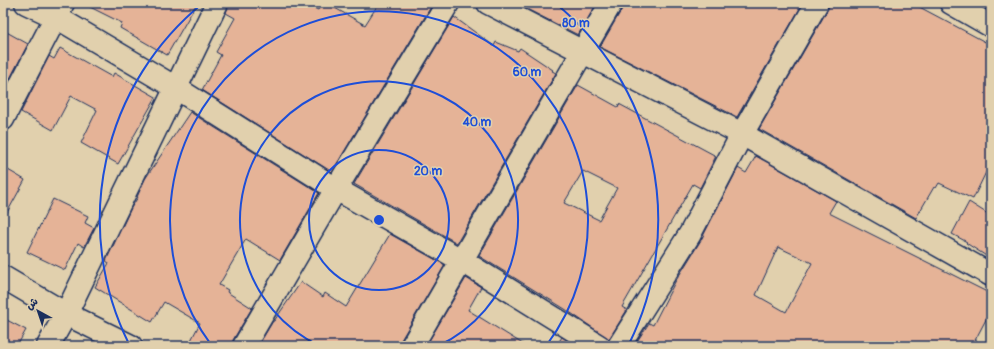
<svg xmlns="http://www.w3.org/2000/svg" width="994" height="349" viewBox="0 0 994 349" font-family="Pangolin,'Playpen Sans Arabic',sans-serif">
  <rect width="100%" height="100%" fill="#e1d0ad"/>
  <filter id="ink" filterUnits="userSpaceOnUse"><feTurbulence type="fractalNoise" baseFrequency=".025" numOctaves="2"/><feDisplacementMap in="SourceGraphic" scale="8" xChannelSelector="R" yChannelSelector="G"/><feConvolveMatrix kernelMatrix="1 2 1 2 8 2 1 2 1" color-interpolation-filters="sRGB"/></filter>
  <g filter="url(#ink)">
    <g fill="#e5b397" stroke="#1b2f5e" fill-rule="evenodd">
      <path d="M82,3h115l-30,52 -47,-27 2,-5z"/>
      <path d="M229,3h75l14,7 4,-7h4l39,22 14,-22h50l3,2 -100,167 -130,-82 19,-35 -5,-3 19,-34 -9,-5z"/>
      <path d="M515,3h82l-19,32z"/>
      <path d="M623,3h180l-66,114 -137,-70 22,-38z"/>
      <path d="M829,3h83l79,42v117l-18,37 -34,-16 -3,5 -2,-1 -18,31 -157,-89 69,-120z"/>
      <path d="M454,17l40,29 2,-4 22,9 2,-3 33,22 -1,1 4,2 -99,170 -103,-59z"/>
      <path d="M3,30l25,14 -25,48z"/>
      <path d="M60,48l52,29 2,-4 42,24 -38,67 -37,-21 16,-33 -26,-14 -18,34 -32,-18 28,-56 5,3z"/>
      <path d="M578,85l40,22 1,-3 97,52 -16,32 -7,-4 -71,123 5,3 -18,29 -44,-30 -86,-53zM583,171l34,17 -18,32 -35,-17z"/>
      <path d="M190,112l129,81 -39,67 -34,-21 -27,46 9,5 -1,2 25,16 -19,32 -1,6h-44l12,-23 -36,-21 -12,20 -57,-35 14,-24 -3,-2 25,-53 7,-11h-1l8,-18z"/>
      <path d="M756,156l80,45 -7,12 162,81v16l-19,36h-338l15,-23 4,2 22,-43 26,-42 37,-72 8,5zM778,247l34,16 -26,49 -30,-17z"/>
      <path d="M3,167l22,13 -22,40z"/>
      <path d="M53,199l35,17 -3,7 9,5 -10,19 -6,-4 -13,27 -38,-18z"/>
      <path d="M969,202l22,14v43l-25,-16 1,-1 -15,-8z"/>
      <path d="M390,234l55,31 -44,75 -1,6h-142l15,-25h1l27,-39 22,15 2,-4 21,14z"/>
      <path d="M466,278l15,9 -13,23 58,36h-100z"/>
      <path d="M3,318l23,12 -9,16h-14z"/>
      <path d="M562,337l13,9h-19z"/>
    </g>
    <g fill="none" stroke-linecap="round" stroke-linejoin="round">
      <defs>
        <g id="minor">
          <path d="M26,3l30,14 120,71 160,101 125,71 138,86"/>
          <path d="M488,3l254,131 249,141"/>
          <path d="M951,3l40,23"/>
          <path d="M3,119l60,-116"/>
          <path d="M3,277l63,37 65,32"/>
          <path d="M48,346l18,-32 151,-311"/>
          <path d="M244,346l92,-157 112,-186"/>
          <path d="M412,346l199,-343"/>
          <path d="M619,346l71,-112 52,-100 75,-131"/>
        </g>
      </defs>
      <use href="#minor" stroke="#1b2f5e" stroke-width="25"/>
      <use href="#minor" stroke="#e1d0ad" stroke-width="22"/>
    </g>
  </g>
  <g fill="none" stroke="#1d4ed8" stroke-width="2">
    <circle cx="379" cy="220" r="70"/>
    <path d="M320 346A139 139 0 1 1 438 346"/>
    <path d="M212 346A209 209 0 1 1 546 346"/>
    <path d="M129 344A279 279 0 0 1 203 3M555 3A279 279 0 0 1 629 344"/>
  </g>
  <circle cx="379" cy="220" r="6" fill="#1d4ed8" stroke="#e1d0ad" stroke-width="2"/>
  <g font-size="12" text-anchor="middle" font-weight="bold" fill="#1d4ed8" stroke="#e1d0ad" stroke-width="3" stroke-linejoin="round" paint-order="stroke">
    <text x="576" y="27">80 m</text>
    <text x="527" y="76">60 m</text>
    <text x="477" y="126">40 m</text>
    <text x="428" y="175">20 m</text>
  </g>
  <rect width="994" height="349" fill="none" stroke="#e1d0ad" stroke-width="16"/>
  <rect x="8" y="8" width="978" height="333" fill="none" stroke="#1b2f5e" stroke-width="1.5" filter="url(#ink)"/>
  <g transform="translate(38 311) rotate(320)" stroke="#e1d0ad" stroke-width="3" paint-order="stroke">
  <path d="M0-3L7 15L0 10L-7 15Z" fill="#1b2f5e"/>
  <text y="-6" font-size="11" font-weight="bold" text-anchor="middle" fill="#1b2f5e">ش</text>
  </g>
</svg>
